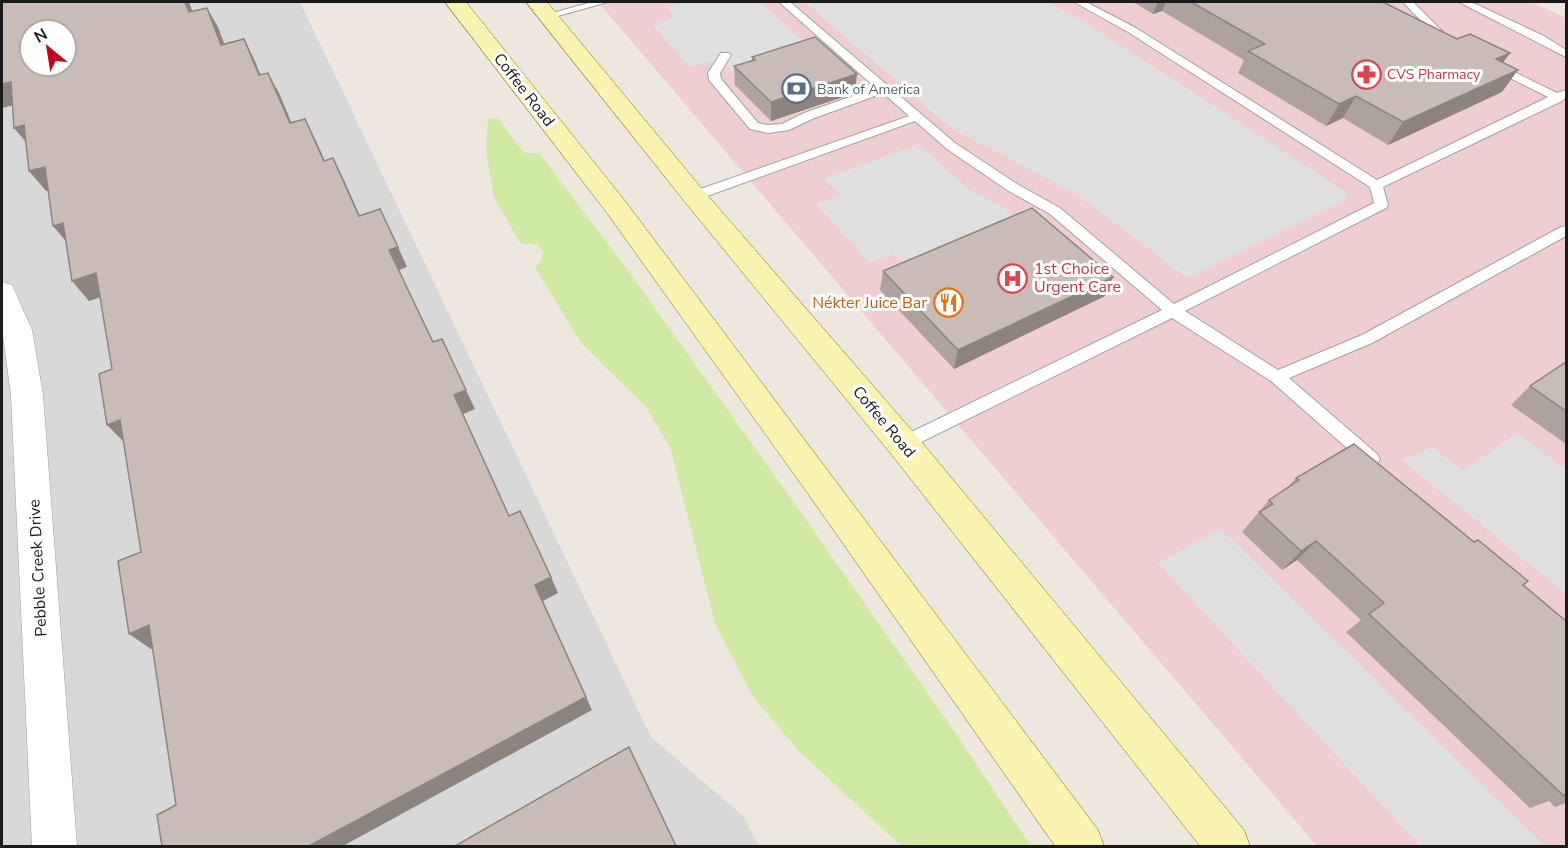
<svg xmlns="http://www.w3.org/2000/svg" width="1568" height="848" viewBox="0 0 1568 848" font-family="'Nunito Sans',sans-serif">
  <rect width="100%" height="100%" fill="#ede7e0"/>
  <path fill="#d9d8d8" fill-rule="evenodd" d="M2,2h298l351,735 92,79 16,30h-757zM30,30h36v36h-36z"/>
  <path fill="#efced1" d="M598,2h933l35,16v828h-249z"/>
  <path fill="#d0eaa3" d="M498,118l26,35h15l88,116 156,218 167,238 81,121h-130l-102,-95 -46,-54 -38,-74 -45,-176 -25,-41 -64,-63 -46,-76 7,-7 1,-8 -5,-7 -18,-2 -26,-46 -8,-47 2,-31z"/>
  <g fill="#dfdfdf">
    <path d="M685,2h74l56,49 -80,24 -7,-7 -18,-7 -21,6 -37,-43 23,-7 -9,-10z"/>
    <path d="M805,2h241l42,22 258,168 1,7 -160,79 -109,-83 -127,-67z"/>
    <path d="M919,144l49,45 37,19 19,16 -113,48 -17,-18 -24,9 -54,-59 25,-9 -17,-16z"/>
    <path d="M1517,433l49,37v124l-164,-134 31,-13 30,24z"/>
    <path d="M1221,529l324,317h-125l-262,-283z"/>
  </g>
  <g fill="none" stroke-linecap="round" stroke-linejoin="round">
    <defs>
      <g id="service">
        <path d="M592,2h16l-61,17 -5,-3z"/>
        <path d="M779,2h11l165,141 62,41 43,24 114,96 200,-101 -4,-16 -242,-155 -54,-30h12l50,26 241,152 171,-83 -58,-29v-4h8l59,29 9,-3v7l-4,4 -179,86 5,18 -2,3 -201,103 93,59 84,-35 199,-108 5,-1v10l-194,107 -83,35 88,76 3,5 -3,5 -6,2 -6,-2 -94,-83 -99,-63 -269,133 -6,-2 -2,-5 2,-5 265,-129 -112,-96 -43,-24 -60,-41 -32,-28 -216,78h-10l-2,-3 2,-3 220,-77 -26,-23 -71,26 -23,11 -21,3 -18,-4 -41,-49 -1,-7 13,-20h8l2,2 -11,18 1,6 37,44 10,2 14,-1 22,-11 72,-25z"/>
        <path d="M1403,2h10l38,38v4h-8z"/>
        <path d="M1459,2h12l73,34 22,14v7z"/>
      </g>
      <path id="minor" d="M2,282l10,3 20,45 11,65 34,451h-45l-21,-451 -9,-66z"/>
      <g id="secondary">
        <path d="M445,2h21l159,199 473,629 6,16h-49l-246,-351 -202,-282z"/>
        <path d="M526,2h21l156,188 212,244 329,396 6,16h-50l-309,-392 -206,-252z"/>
      </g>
    </defs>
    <use href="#service" stroke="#a2a2a2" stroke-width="2"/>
    <use href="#minor" stroke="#a2a2a2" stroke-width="1"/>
    <use href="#secondary" stroke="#736f01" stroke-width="1"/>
    <use href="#service" fill="#fff" fill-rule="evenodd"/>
    <use href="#minor" fill="#fff" fill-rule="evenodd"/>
    <use href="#secondary" fill="#fbf4b0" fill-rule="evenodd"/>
  </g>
  <g fill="#ada29d">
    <path d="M1133,2h250l74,37 53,14 -7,9 -1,30 -114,53 -45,-27 -17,8 -88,-53 6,-13 -82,-49 -9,3z"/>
    <path d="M752,57l103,36 -84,28 -36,-36 -1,-19 18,-6z"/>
    <path d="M883,271l222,25 -151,73 -74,-79z"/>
    <path d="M1566,362v82l-55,-39 19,-19z"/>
    <path d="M1296,478l227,107 43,36v182l-11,4 -6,-6 -19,7 -184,-176 15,-12 -64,-60 -15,10 -40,-38 27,-32 18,-12z"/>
  </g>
  <g fill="#8d847f">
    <path d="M185,2h4l11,30 -11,-20z"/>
    <path d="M1158,2h8l-4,9 -9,3z"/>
    <path d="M207,8l11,19 14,37 -11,-19z"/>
    <path d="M244,39l10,20 15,36 -10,-20z"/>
    <path d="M1510,53l-16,22 2,-16z"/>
    <path d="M1518,70l-16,22 -114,53 15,-23z"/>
    <path d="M268,73l11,20 21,50 -10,-20z"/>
    <path d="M857,74l-2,19 -84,28v-19z"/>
    <path d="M11,82l15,20 -24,6v-24z"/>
    <path d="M1356,96l-13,22 -17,8 13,-22z"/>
    <path d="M305,119l10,20 19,42 -10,-20z"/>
    <path d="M24,125l7,23 -17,-20z"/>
    <path d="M333,158l10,20 26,58 -10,-20z"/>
    <path d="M45,167l17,20 -16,4 -17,-20z"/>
    <path d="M63,223l7,23 -17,-20z"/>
    <path d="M398,247l9,20 -8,3 -10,-20z"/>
    <path d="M96,273l17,20 -24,8 -17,-20z"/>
    <path d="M1113,277l-8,19 -151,73 4,-19z"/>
    <path d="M466,390l9,19 -12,5 54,119 -63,-138z"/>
    <path d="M120,420l6,24 -19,-19z"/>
    <path d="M1316,541l-19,19 -15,10 19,-19z"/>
    <path d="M551,577l7,16 -15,8 49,109 -249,136h-34l226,-261z"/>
    <path d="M149,625l21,15 -19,9 -22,-15z"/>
  </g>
  <g fill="#c9bcb6" stroke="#8d847f" stroke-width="1.5" fill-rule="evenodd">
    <path d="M2,2h183l4,10 18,-4 14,37 23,-6 15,36 9,-2 22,50 15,-4 19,42 9,-3 26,58 21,-7 18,38 -9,3 44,92 9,-3 24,51 -12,5 55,121 11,-5 31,66 -16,8 51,112 -277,149h-147l-5,-31 19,-10 -27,-180 -20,9 -11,-73 23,-9 -21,-132 -13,5 -8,-51 13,-5 -16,-96 -24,8 -9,-58 -10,3 -8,-59 -16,4 -5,-46 -10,3 -3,-46 -9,2zM30,30h36v36h-36z"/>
    <path d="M1191,2h192l74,37 13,-5 40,19 -14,6 22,11 -115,52 -47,-26 -17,8 -91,-53 17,-7z"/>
    <path d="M815,37l42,37 -86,28 -37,-36 21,-6 -3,-3z"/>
    <path d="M1032,208l81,69 -155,73 -75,-79z"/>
    <path d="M1566,362v49l-36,-25z"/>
    <path d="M1354,444l120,98 4,-2 50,41 -5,4 43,36v172l-2,3 -195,-182 15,-11 -68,-62 -15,10 -42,-39 14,-8 -4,-4 30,-20 -3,-2z"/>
    <path d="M629,747l47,99h-221z"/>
  </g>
  <defs>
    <symbol id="pharmacy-ring" viewBox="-11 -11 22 22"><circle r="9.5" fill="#fff" stroke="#e0444e" stroke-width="1.5"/><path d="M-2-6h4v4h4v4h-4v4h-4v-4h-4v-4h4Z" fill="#e0444e"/></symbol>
    <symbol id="bank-ring" viewBox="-11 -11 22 22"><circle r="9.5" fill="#fff" stroke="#5c6f8a" stroke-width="1.5"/><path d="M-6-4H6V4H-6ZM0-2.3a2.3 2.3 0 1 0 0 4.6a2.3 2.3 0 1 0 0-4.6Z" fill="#5c6f8a"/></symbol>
    <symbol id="hospital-ring" viewBox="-11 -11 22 22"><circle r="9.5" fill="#fff" stroke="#e0444e" stroke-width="1.5"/><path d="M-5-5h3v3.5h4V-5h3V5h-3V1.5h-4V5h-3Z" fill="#e0444e"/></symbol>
    <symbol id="restaurant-ring" viewBox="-11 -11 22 22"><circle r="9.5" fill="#fff" stroke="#e8710a" stroke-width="1.5"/><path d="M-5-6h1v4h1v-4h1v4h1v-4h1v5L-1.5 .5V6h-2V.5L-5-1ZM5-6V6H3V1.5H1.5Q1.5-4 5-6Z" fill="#e8710a"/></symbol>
  </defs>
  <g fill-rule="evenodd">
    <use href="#pharmacy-ring" x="1350" y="58" width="33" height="33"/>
    <use href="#bank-ring" x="780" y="72" width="33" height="33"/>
    <use href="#hospital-ring" x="996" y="262" width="33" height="33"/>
    <use href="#restaurant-ring" x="932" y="286" width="33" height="33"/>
  </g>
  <g text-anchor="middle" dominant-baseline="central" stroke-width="6" stroke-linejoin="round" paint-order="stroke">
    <g font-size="14" fill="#be3a42" stroke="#fff" text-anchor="start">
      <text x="1387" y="74">CVS Pharmacy</text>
    </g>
    <g font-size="14" fill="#4e5e75" stroke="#fff" text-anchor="start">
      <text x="817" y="89">Bank of America</text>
    </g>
    <g font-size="16" fill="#1b1b1b" stroke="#fff">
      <text transform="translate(524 90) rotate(52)">Coffee Road</text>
      <text transform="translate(884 422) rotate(50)">Coffee Road</text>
      <text transform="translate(38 568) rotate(-93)">Pebble Creek Drive</text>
    </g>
    <g font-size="16" fill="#be3a42" stroke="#fff" text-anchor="start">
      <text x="1034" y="269">1st Choice<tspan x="1034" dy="18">Urgent Care</tspan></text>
    </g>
    <g font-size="16" fill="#c56008" stroke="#fff" text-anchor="end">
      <text x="927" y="303">Nékter Juice Bar</text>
    </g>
  </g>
  <rect width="1568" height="848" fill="none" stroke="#1b1b1b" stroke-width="6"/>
  <g transform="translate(48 48) rotate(330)"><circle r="28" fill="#ffffff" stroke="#a4a4a4" stroke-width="1.5"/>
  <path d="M0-4.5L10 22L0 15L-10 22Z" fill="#c6001c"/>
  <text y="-9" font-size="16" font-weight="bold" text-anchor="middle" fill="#1b1b1b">N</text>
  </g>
</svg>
